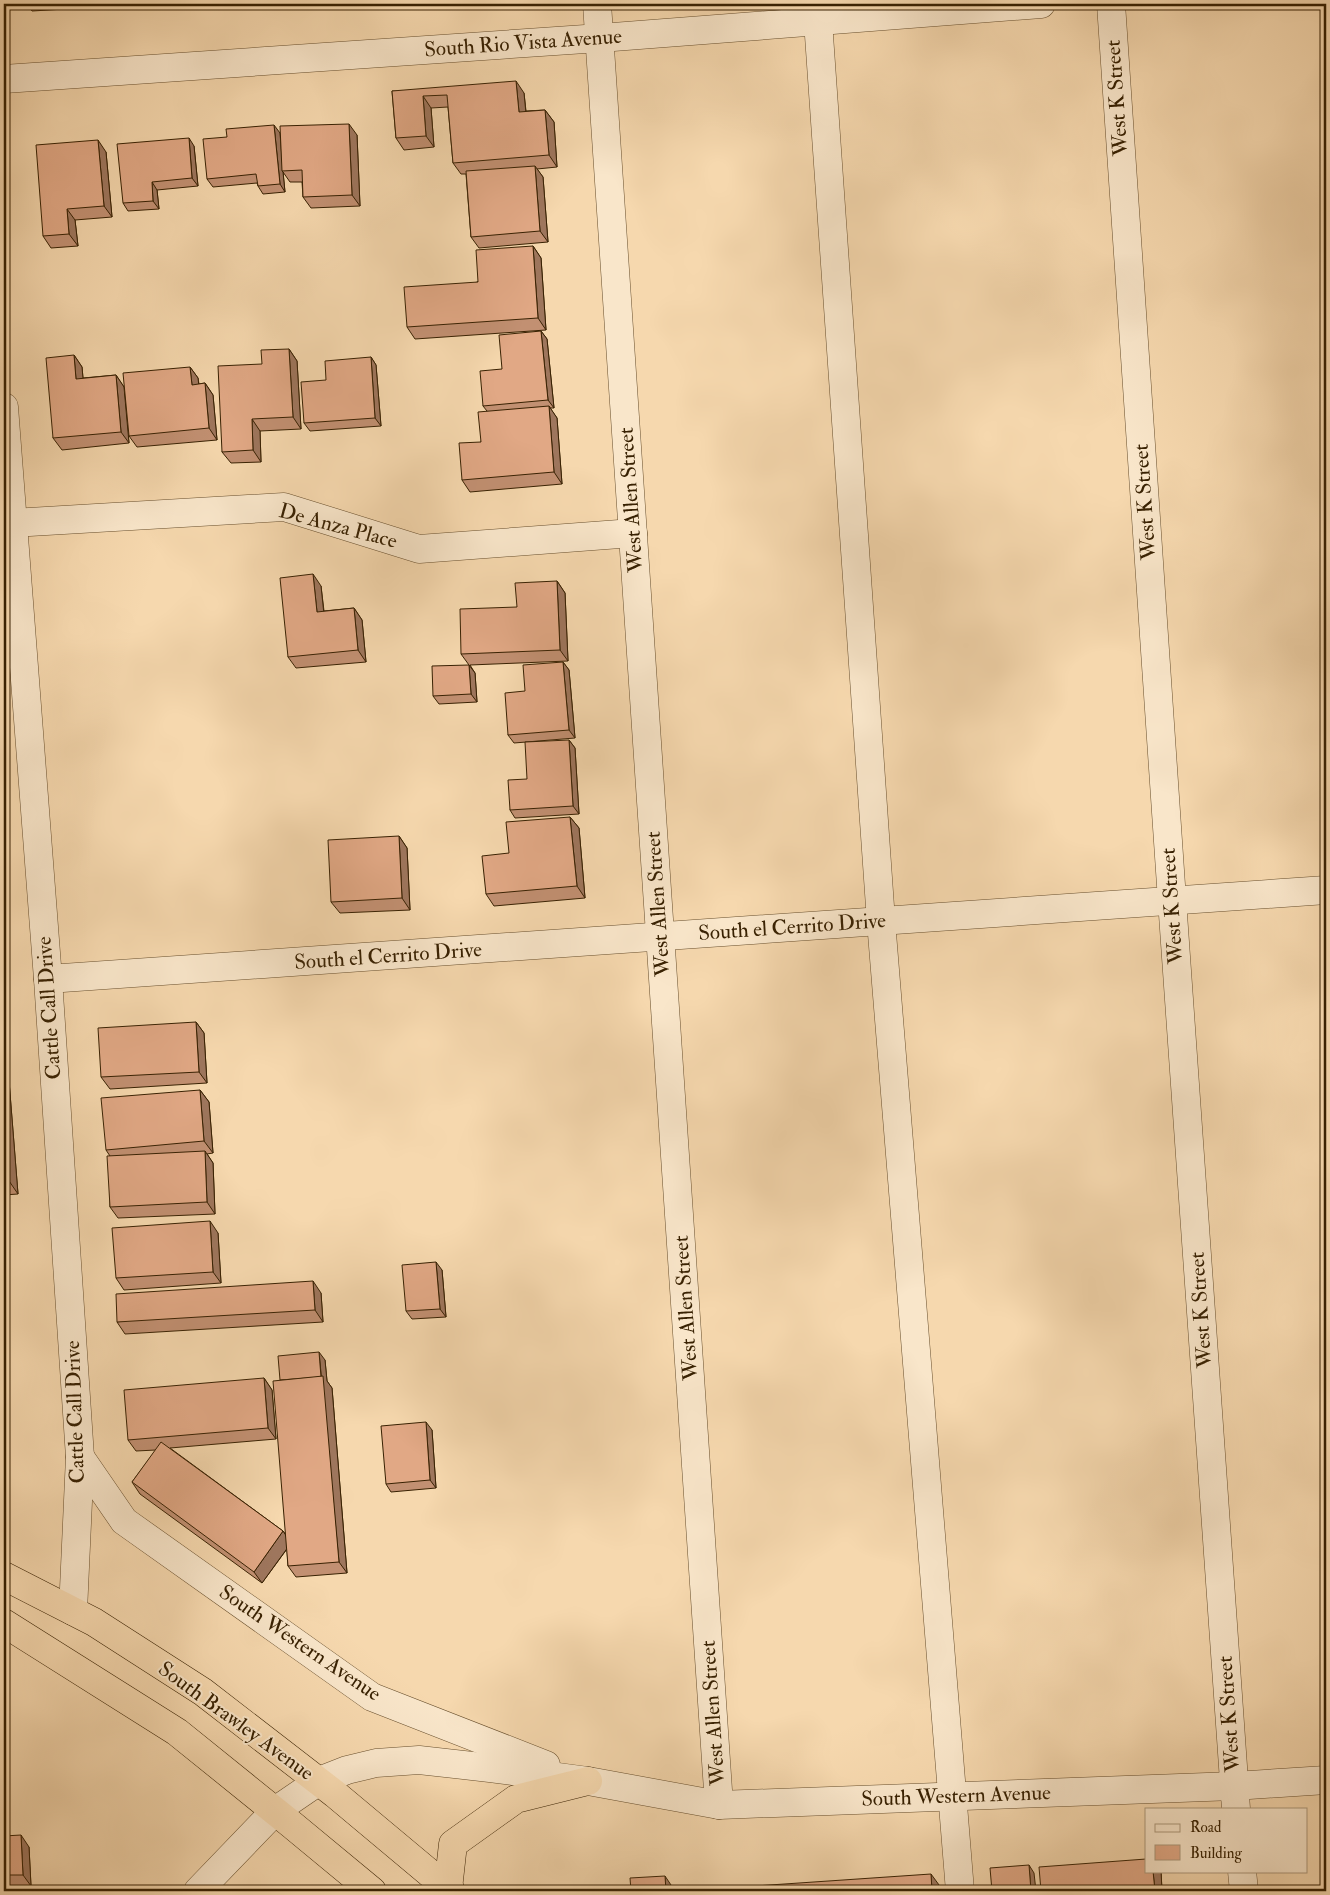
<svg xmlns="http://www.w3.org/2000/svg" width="1330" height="1895" viewBox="0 0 1330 1895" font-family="'IM FELL Double Pica',serif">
  <rect width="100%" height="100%" fill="#f6d8ae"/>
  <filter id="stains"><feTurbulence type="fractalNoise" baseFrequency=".004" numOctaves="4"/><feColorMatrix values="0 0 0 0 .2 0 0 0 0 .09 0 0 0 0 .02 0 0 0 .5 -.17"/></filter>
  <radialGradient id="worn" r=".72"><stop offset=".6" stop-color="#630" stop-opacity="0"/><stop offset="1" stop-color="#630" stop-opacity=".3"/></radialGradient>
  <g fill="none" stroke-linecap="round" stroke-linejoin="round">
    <defs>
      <g id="minor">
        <path d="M597,4l122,1801"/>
        <path d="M1111,4l61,896 64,909"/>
        <path d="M818,21l63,900 79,970"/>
        <path d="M4,79l596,-41 441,-34"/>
        <path d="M4,407l44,572 32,478 -7,154"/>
        <path d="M12,523l272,-16 135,42 214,-16"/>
        <path d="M48,979l1278,-89"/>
        <path d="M80,1457l44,64 248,176 174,68"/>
        <path d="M1242,1871l2,20"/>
        <path d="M198,1891l77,-80 44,-30 28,-11 29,-7 43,-3 71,8 98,13 131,24 515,-19 92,-6"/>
      </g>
      <g id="highway">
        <path d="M4,1576l90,46 109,70 132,102 116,97"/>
        <path d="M4,1623l173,109 114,92 81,67"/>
        <path d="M448,1889l5,-45 63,-45 72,-18"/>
      </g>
    </defs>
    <use href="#minor" stroke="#684f2d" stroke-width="29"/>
    <use href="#highway" stroke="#382102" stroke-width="29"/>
    <use href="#minor" stroke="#f9e6ca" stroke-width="28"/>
    <use href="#highway" stroke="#f6d8ae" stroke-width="28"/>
  </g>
  <g fill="#c29072" stroke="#382102">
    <path d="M27,4h37l1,5 -33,2z"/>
    <path d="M392,91l132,2 2,18 19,-1 9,12 3,45 -20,2 6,8 5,65 -69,6 -8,-11 -5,-63h-5l-8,-11 -5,-56 -17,1 3,39 -30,3 -8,-12z"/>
    <path d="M280,133l1,17 76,-15 3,71 -49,2 -8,-11 -1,-15h-12l-7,-10 2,20 -22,2 -5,-8 -1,-3 -44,4 -6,-8z"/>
    <path d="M194,146l4,40 -41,4 2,19 -31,2 -5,-8z"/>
    <path d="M106,152l6,65 -37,3 3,26 -27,2 -8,-12z"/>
    <path d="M533,246l8,12 5,72 -131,9 -8,-12z"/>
    <path d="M541,331l6,8 7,69h-4l7,10 5,66 -92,8 -8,-12 19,-38 6,-31 -4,-5 19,-37z"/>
    <path d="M289,349l8,12 4,68 -41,2 1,31 -30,1 -9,-11 40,-88z"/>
    <path d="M74,355l8,12 1,11 33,-3 8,12 5,56 -67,7 -9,-12z"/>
    <path d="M371,357l5,8 5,61 -71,5 -6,-8 22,-43z"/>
    <path d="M190,367l8,11 1,6 6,-1 8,12 4,45 -80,7 -8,-11z"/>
    <path d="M557,581l8,12 3,68 -98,4 5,8 2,29 -38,2 -6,-8 36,-31 -8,-11 56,-47z"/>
    <path d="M321,586l3,25 30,-3 8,12 4,42 -70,6 -8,-11z"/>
    <path d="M563,662l6,8 6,68 -61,5 -6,-8 17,-44z"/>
    <path d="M569,740l6,8 4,66 -64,4 -5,-8 17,-31z"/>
    <path d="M570,817l9,11 6,70 -91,8 -8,-12 23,-41z"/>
    <path d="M399,836l8,12 3,62 -70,3 -9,-11z"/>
    <path d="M4,1018l14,176 -14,1z"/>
    <path d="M196,1022l8,11 3,50 -97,6 -9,-12z"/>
    <path d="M200,1090l9,12 4,51 -6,1 6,9 2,51 -97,4 -8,-11v-51l-4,-6z"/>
    <path d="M218,1233l3,50 -97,7 -8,-12z"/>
    <path d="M442,1270l4,47 -34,2 -6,-8z"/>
    <path d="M321,1293l2,29 -198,12 -8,-12z"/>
    <path d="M325,1360l2,21 5,7 15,185 -51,4 -8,-11 -1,-17 -25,34 -122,-89 -8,-12 24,-32 -20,1 -8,-11 136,-62 8,12 4,49 -106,9 113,83 3,4 -6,-155z"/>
    <path d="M432,1430l4,58 -45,4 -5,-8z"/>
    <path d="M4,1836l25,11 2,39 -27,1z"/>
    <path d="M1146,1871h15l1,20h-121z"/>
  </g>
  <g fill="#9e765d" stroke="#382102">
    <path d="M61,4h3l1,5z"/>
    <path d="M516,81l8,12 3,31 -8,-12z"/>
    <path d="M423,96l8,12 3,39 -8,-11z"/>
    <path d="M545,110l9,12 3,45 -8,-12z"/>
    <path d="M349,124l8,11 3,71 -8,-11z"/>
    <path d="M274,125l6,8 3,38h-1l1,1 2,20 -5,-8z"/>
    <path d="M189,138l5,8 4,40 -6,-8z"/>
    <path d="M98,140l8,12 6,65 -8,-11z"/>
    <path d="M535,166l8,11 5,65 -8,-11z"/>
    <path d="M152,182l5,8 2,19 -6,-8z"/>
    <path d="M67,209l8,11 3,26 -9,-12z"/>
    <path d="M533,246l8,12 5,72 -8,-12z"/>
    <path d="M541,331l6,8 7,69 -6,-8z"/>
    <path d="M289,349l8,12 4,68 -8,-12z"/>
    <path d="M74,355l8,12 2,23 -8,-11z"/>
    <path d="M371,357l5,8 5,61 -6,-8z"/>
    <path d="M190,367l8,11 2,18 -8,-11z"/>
    <path d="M116,375l8,12 5,56 -8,-11z"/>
    <path d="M205,383l8,12 4,45 -8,-12z"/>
    <path d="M549,406l8,12 5,66 -8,-12z"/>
    <path d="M252,419l8,12 1,31 -8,-12z"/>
    <path d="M313,574l8,12 4,38 -8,-12z"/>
    <path d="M557,581l8,12 3,68 -8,-11z"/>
    <path d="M354,608l8,12 4,42 -8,-12z"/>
    <path d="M563,662l6,8 6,68 -6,-8z"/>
    <path d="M469,665l6,8 2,29 -6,-8z"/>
    <path d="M569,740l6,8 4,66 -6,-8z"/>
    <path d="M570,817l9,11 6,70 -8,-12z"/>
    <path d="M399,836l8,12 3,62 -8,-12z"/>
    <path d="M4,1018l14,176 -11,-16 -3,-44z"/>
    <path d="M196,1022l8,11 3,50 -8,-11z"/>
    <path d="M200,1090l9,12 4,51 -9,-12z"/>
    <path d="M205,1151l8,12 2,51 -8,-12z"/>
    <path d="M210,1221l8,12 3,50 -8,-11z"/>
    <path d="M436,1262l6,8 4,47 -6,-8z"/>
    <path d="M313,1281l8,12 2,29 -8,-12z"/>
    <path d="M319,1352l6,8 2,21 5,7 15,185 -8,-11z"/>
    <path d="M264,1378l8,12 4,49 -8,-11z"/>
    <path d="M426,1422l6,8 4,58 -6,-8z"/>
    <path d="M283,1531l8,12 -29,40 -8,-11z"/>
    <path d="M21,1835l8,12 2,39 -8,-11z"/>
    <path d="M1029,1865l5,8 2,18h-5z"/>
    <path d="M1153,1871h8l1,20h-7z"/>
    <path d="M931,1874l11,15v2h-10z"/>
    <path d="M665,1876l10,15h-9z"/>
  </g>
  <g fill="#e1a885" stroke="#382102">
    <path d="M516,81l3,31 26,-2 4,45 -96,8 -6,-68 -24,1 3,40 -30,2 -4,-47z"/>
    <path d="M349,124l3,71 -49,2 -1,-27 -20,1 -2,-45z"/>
    <path d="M274,125l6,59 -22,2 -2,-12 -49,5 -4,-40 24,-2 -1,-8z"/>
    <path d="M189,138l3,40 -40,4 1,19 -30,2 -6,-59z"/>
    <path d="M98,140l6,66 -37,3 2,25 -26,2 -7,-91z"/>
    <path d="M535,166l5,65 -69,6 -5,-66z"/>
    <path d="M533,246l5,72 -131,9 -3,-40 74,-5 -2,-32z"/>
    <path d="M541,331l7,69 -65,6 -3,-35 22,-2 -3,-34z"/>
    <path d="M289,349l4,68 -41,2 1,31 -31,2 -4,-86 44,-2 -1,-14z"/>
    <path d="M74,355l2,24 40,-4 5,57 -68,6 -7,-80z"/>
    <path d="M371,357l4,61 -71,5 -3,-41 25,-2 -1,-19z"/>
    <path d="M190,367l2,18 13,-2 4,45 -80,8 -6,-63z"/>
    <path d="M549,406l5,66 -92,8 -3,-37 22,-1 -3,-30z"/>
    <path d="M313,574l4,38 37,-4 4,42 -70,7 -8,-79z"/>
    <path d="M557,581l3,69 -99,4 -1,-45 57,-2 -2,-24z"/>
    <path d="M563,662l6,68 -61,5 -3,-42 20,-2 -2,-26z"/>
    <path d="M469,665l2,29 -38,2 -1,-30z"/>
    <path d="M569,740l4,66 -63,4 -2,-30 19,-1 -2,-37z"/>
    <path d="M570,817l7,69 -91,8 -4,-38 27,-3 -3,-31z"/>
    <path d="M399,836l3,62 -71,4 -3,-62z"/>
    <path d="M196,1022l3,50 -98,5 -3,-49z"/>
    <path d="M200,1090l4,51 -98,9 -5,-52z"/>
    <path d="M4,1134l3,44 -3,1z"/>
    <path d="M205,1151l2,51 -97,5 -3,-51z"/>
    <path d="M210,1221l3,51 -97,6 -4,-50z"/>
    <path d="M436,1262l4,47 -34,2 -4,-46z"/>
    <path d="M313,1281l2,29 -198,12 -1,-28z"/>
    <path d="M319,1352l2,25 -41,3 -2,-24z"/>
    <path d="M323,1376l16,186 -51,4 -15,-185z"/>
    <path d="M264,1378l4,50 -140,12 -4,-50z"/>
    <path d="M426,1422l4,58 -44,4 -5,-58z"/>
    <path d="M161,1442l122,89 -29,41 -122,-90z"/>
    <path d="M21,1835l2,40h-19v-39z"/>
    <path d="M1146,1859v12h7l2,20h-28v-3l-41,3h-45l-2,-24z"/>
    <path d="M1029,1865l2,26h-39l-2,-23z"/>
    <path d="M931,1874l1,17h-250z"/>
    <path d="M665,1876l1,15h-35l-1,-13z"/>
  </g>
  <g text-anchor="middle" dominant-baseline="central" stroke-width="4" stroke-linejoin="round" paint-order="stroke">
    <g font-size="21" fill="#382102" stroke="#f9e6ca">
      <text transform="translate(523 43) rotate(-4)">South Rio Vista Avenue</text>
      <text transform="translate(1117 98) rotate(-94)">West K Street</text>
      <text transform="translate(631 500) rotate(-94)">West Allen Street</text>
      <text transform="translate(1145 502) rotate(-94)">West K Street</text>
      <text transform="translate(338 526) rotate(15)">De Anza Place</text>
      <text transform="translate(658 904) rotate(-94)">West Allen Street</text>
      <text transform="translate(1172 906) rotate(-94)">West K Street</text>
      <text transform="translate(792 927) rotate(-4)">South el Cerrito Drive</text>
      <text transform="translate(388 956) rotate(-4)">South el Cerrito Drive</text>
      <text transform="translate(49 1008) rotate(-94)">Cattle Call Drive</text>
      <text transform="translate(686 1308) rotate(-94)">West Allen Street</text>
      <text transform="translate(1201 1310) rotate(-94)">West K Street</text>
      <text transform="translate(75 1412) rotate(-92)">Cattle Call Drive</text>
      <text transform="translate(300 1643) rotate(34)">South Western Avenue</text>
      <text transform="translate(713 1713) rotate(-94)">West Allen Street</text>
      <text transform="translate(1229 1714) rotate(-94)">West K Street</text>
      <text transform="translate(236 1721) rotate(36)">South Brawley Avenue</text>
      <text transform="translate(956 1796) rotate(-2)">South Western Avenue</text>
    </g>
  </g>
  <rect width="1330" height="1895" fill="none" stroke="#f6d8ae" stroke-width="20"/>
  <rect x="5" y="5" width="1320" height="1885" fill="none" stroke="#382102" stroke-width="2.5"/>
  <rect x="10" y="10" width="1310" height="1875" fill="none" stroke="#382102"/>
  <rect x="1145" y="1808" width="162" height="65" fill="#f9e6ca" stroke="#ac977a"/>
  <rect x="1155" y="1824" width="25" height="8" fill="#f9e6ca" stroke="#ac977a"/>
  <text x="1190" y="1832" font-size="15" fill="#382102">Road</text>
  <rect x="1155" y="1845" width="25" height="15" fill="#e1a885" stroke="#ac977a"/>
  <text x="1190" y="1858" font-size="15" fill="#382102">Building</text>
  <rect width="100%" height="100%" filter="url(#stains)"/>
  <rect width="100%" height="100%" fill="url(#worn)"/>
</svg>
